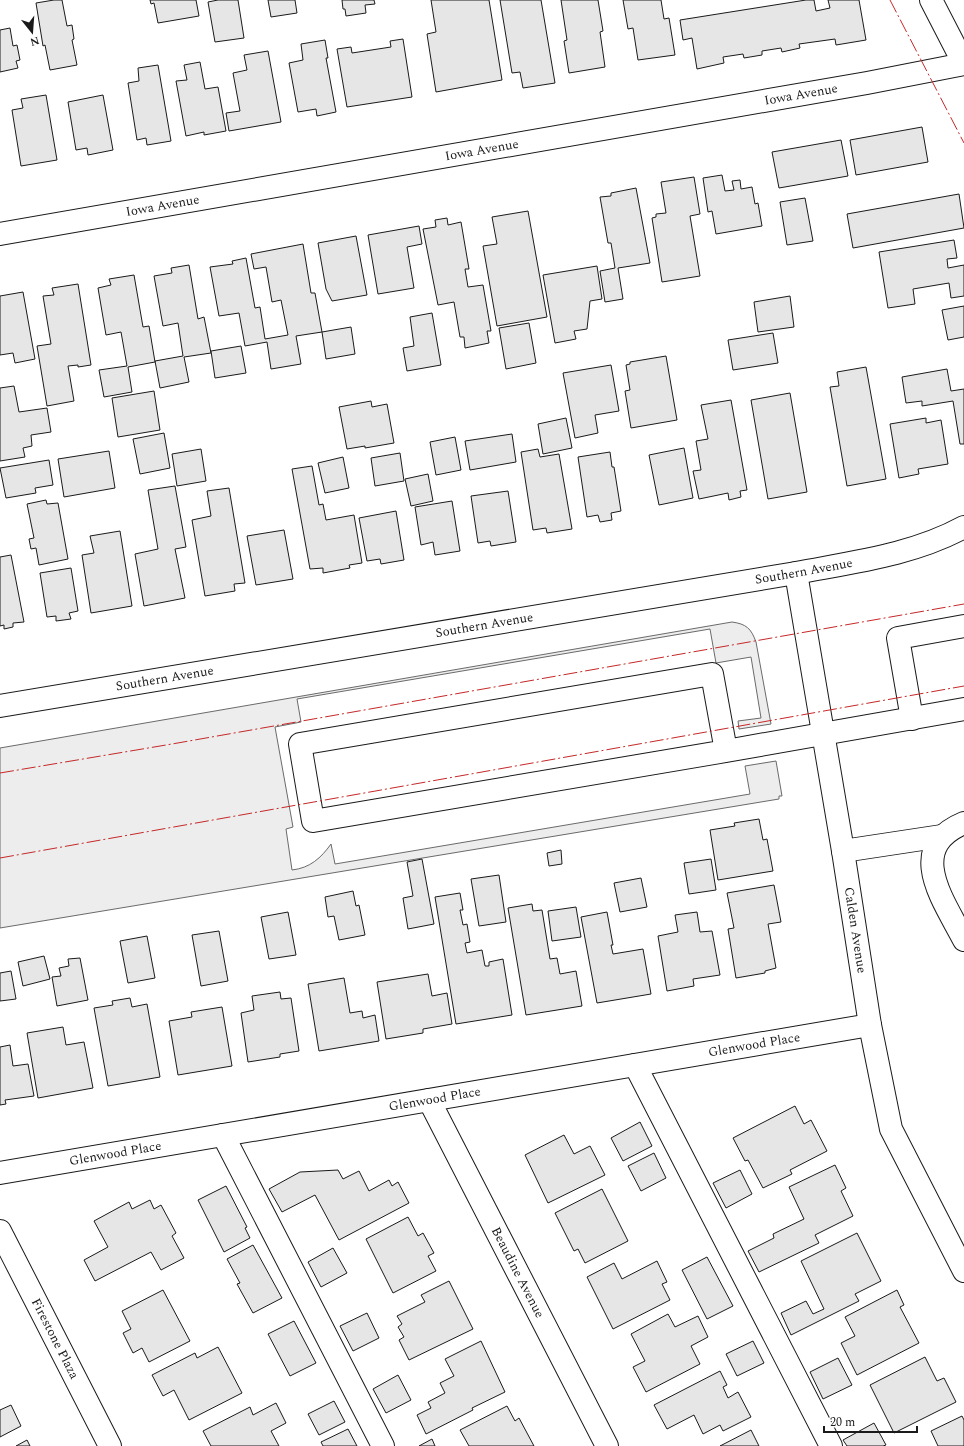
<svg xmlns="http://www.w3.org/2000/svg" width="964" height="1446" viewBox="0 0 964 1446" font-family="Spectral,serif">
  <rect width="100%" height="100%" fill="#fff"/>
  <path fill="#ededed" stroke="#6a6a6a" d="M732,622c14,2 19,6 24,20l15,82 -32,5 -1,-8 23,-3 -10,-61 -35,6 -6,-34 -413,70 4,23 -26,5 18,100 -7,2 6,41c18,-2 29,-12 39,-26l4,20 415,-70 -5,-28 31,-5 6,35h-3v3l-779,129v-180z"/>
  <g fill="#e6e6e6" stroke="#1a1a1a">
    <path d="M54,0h8l5,26 5,-1 2,14 -2,1 5,25 -27,5 -5,-25 -2,1 -7,-43z"/>
    <path d="M150,0h46l3,16 -41,7 -4,-20 -3,1z"/>
    <path d="M218,0h20l6,38 -29,4 -7,-40z"/>
    <path d="M268,0h27l2,13 -26,4z"/>
    <path d="M342,0h32l1,4 -10,1 1,8 -20,3 -1,-7h-2z"/>
    <path d="M431,0h58l13,80 -66,12 -9,-58 9,-2z"/>
    <path d="M500,0h41l14,83 -32,5 -3,-16 -8,1z"/>
    <path d="M561,0h37l5,31 -3,1 5,35 -36,6 -5,-32 3,-1z"/>
    <path d="M623,0h38l3,19 5,-1 6,37 -37,5 -5,-32 -5,1z"/>
    <path d="M806,0h8l2,11 14,-3 -2,-8h31l7,40 -30,5 -1,-6 -36,5 1,4 -18,4 -1,-4 -19,3v4l-18,3 -1,-4 -20,3 1,6 -27,6 -5,-31 -9,2 -3,-20z"/>
    <path d="M10,28l3,18 4,-1 3,15 -4,1 2,7 -18,4v-42z"/>
    <path d="M403,39l9,58 -65,10 -10,-58 14,-2 1,6 39,-6 -1,-6z"/>
    <path d="M325,40l3,18h-2l10,54 -19,4 -1,-7 -18,3 -9,-49 14,-3 -2,-16z"/>
    <path d="M268,51l13,71 -52,9 -3,-18 14,-2 -7,-38 14,-3 -3,-15z"/>
    <path d="M200,62l5,27 13,-2 8,44 -22,4v-3l-18,4 -10,-55 11,-1 -3,-15z"/>
    <path d="M158,65l13,76 -24,4 -1,-7 -9,2 -9,-57 11,-2 -1,-13z"/>
    <path d="M46,95l11,65 -36,6 -9,-56 11,-2 -2,-9z"/>
    <path d="M103,95l10,55 -25,5 -1,-7 -11,2 -8,-48z"/>
    <path d="M922,127l6,35 -72,13 -6,-35z"/>
    <path d="M841,140l7,36 -69,12 -7,-36z"/>
    <path d="M722,175l3,16 9,-1 -2,-9 8,-1 1,9 11,-2 3,17 3,-1 4,23 -46,8 -4,-23 -4,1 -5,-34z"/>
    <path d="M694,177l6,37 -10,2 10,60 -38,6 -10,-64 4,-1v-3l10,-1 -5,-31z"/>
    <path d="M636,188l14,75 -32,5 5,31 -18,3 -5,-31 15,-3 -4,-25h-3l-8,-46 11,-1v-3z"/>
    <path d="M959,194l5,34 -111,20 -6,-34z"/>
    <path d="M805,198l8,43 -26,4 -7,-43z"/>
    <path d="M528,211l19,106 -50,9 -14,-80 14,-2 -5,-27z"/>
    <path d="M447,218l1,7 13,-3 8,47h-4l3,18 15,-2 8,46h-4l2,12 -24,5 -1,-11h-4l-6,-35 -16,3 -15,-76 13,-2 -1,-7z"/>
    <path d="M419,226l3,18 -15,3 7,41 -36,6 -10,-59z"/>
    <path d="M356,236l11,59 -35,6 -6,-12 -8,-46z"/>
    <path d="M954,240l3,18 -10,1 1,9 16,-3v31l-13,2 -2,-15 -36,6 2,15 -27,4 -9,-56z"/>
    <path d="M303,244l8,49h4l7,39 -26,4 5,28 -30,5 -4,-27 -22,4 -6,-33 -20,3 -9,-49 23,-3 -1,-3 14,-3 9,50 5,-1 5,32 23,-4 -7,-35 -9,2 -6,-35 -12,2 -3,-15z"/>
    <path d="M189,265l9,54 6,-2 7,36 -27,4 5,25 -29,6 -5,-27 28,-5 -5,-33 -15,3 -9,-50 18,-3 -1,-5z"/>
    <path d="M597,266l5,33 -12,2 -3,28 -13,2 2,8 -21,4 -12,-68z"/>
    <path d="M134,275l9,52 6,-1 6,36 -27,5 4,25 -28,5 -5,-27 28,-4 -6,-34 -15,3 -8,-47 13,-3 -2,-6z"/>
    <path d="M78,284l13,81 -13,2v-2l-10,1 6,35 -27,5 -10,-60 14,-2 -8,-48 11,-1 -2,-7z"/>
    <path d="M23,292l12,67 -20,4 -2,-10 -13,2v-59z"/>
    <path d="M790,296l4,31 -36,5 -4,-30z"/>
    <path d="M964,306v31l-16,3 -6,-30z"/>
    <path d="M432,313l9,52 -34,6 -4,-23 11,-2 -4,-29z"/>
    <path d="M529,323l7,40 -30,6 -7,-41z"/>
    <path d="M351,327l4,27 -29,5 -4,-27z"/>
    <path d="M773,333l5,30 -45,7 -5,-30z"/>
    <path d="M241,346l5,27 -31,5 -4,-27z"/>
    <path d="M666,356l11,64 -46,8 -6,-37 5,-1 -4,-25 4,-1v-2z"/>
    <path d="M611,365l8,46 -24,4 3,18 -23,5 -12,-65z"/>
    <path d="M866,367l20,112 -39,7 -17,-99 9,-1 -2,-14z"/>
    <path d="M947,369l4,22 13,-2v55h-4l-7,-43 -31,5v-5l-16,2 -4,-26z"/>
    <path d="M14,386l5,26 28,-4 4,24 -20,3 1,11 -9,2 2,9 -25,4v-73z"/>
    <path d="M154,391l6,39 -42,7 -6,-39z"/>
    <path d="M790,393l17,99 -39,7 -17,-99z"/>
    <path d="M731,400l16,90 -7,1 1,6 -12,3 -1,-7 -29,6 -6,-28 8,-1 -5,-29 12,-2 -7,-34z"/>
    <path d="M371,401l1,6 15,-3 7,39 -29,5v-2l-18,3 -8,-42z"/>
    <path d="M566,418l6,30 -29,6 -5,-30z"/>
    <path d="M926,418v5l15,-3 7,44 -30,5 1,5 -20,4 -9,-54z"/>
    <path d="M164,433l6,35 -30,6 -7,-35z"/>
    <path d="M512,434l4,28 -46,8 -5,-29z"/>
    <path d="M455,437l6,33 -25,5 -6,-33z"/>
    <path d="M684,448l9,50 -34,7 -10,-50z"/>
    <path d="M201,449l5,32 -29,5 -5,-32z"/>
    <path d="M538,449l2,8 19,-3 13,75 -25,4 -1,-5 -13,2 -12,-78z"/>
    <path d="M109,451l6,37 -51,9 -6,-38z"/>
    <path d="M610,452l2,15h2l7,44 -10,2 1,7 -12,2 -2,-7 -11,2 -9,-60z"/>
    <path d="M400,453l4,28 -29,5 -4,-28z"/>
    <path d="M343,457l6,31 -24,5 -7,-30z"/>
    <path d="M49,460l4,25 -18,3 1,5 -30,5 -6,-30z"/>
    <path d="M312,466l7,39 4,-1 3,16 28,-5 8,48 -13,2 1,3 -27,5v-5l-13,1 -18,-100z"/>
    <path d="M428,474l5,27 -22,5 -6,-27z"/>
    <path d="M175,486l11,61 -11,2 10,49 -41,8 -9,-52 23,-5 -10,-59z"/>
    <path d="M229,488l16,95 -11,1 1,7 -30,5 -13,-76 19,-4 -4,-25z"/>
    <path d="M508,491l8,51 -25,4 -1,-5 -12,2 -7,-47z"/>
    <path d="M46,500l1,4 11,-1 10,56 -29,6 -3,-17 -5,1 -2,-10 5,-1 -7,-34z"/>
    <path d="M452,501l8,50 -25,4 -2,-13 -12,3 -6,-38z"/>
    <path d="M396,511l8,49 -23,4 -1,-5 -13,2 -8,-43z"/>
    <path d="M284,530l9,49 -37,6 -9,-49z"/>
    <path d="M120,531l12,75 -41,7 -9,-58 12,-2 -4,-17z"/>
    <path d="M11,555l13,67 -11,1v4l-9,2v-4l-4,1v-69z"/>
    <path d="M71,568l7,43 -9,2 2,6 -15,2v-5l-9,1 -7,-44z"/>
    <path d="M759,819l4,21 4,-1 6,32 -55,9 -8,-50 25,-4 -1,-3z"/>
    <path d="M561,850l1,14 -13,2 -2,-13z"/>
    <path d="M422,859l12,65 -26,5 -5,-31 10,-2 -6,-34z"/>
    <path d="M711,859l5,31 -27,4 -5,-31z"/>
    <path d="M499,875l7,47 -27,4 -8,-47z"/>
    <path d="M641,878l6,29 -27,5 -6,-29z"/>
    <path d="M774,885l7,37 -13,2 8,44 -11,3v2l-29,5 -8,-49 6,-1 -7,-35z"/>
    <path d="M353,891l3,15 3,-1 6,30 -26,5 -5,-24 -6,1 -3,-20z"/>
    <path d="M460,893l3,17h-3l3,15 4,-1 3,18 -5,1 2,10 15,-3 3,16h4v-4l14,-3 9,56 -56,9 -21,-127z"/>
    <path d="M532,904l1,7 9,-1 8,49 7,-1 3,16 16,-3 6,35 -56,9 -18,-107z"/>
    <path d="M576,907l5,30 -29,4 -4,-30z"/>
    <path d="M288,912l8,43 -27,4 -8,-42z"/>
    <path d="M607,912l6,33h-2l2,9 30,-5 8,45 -54,9 -16,-86z"/>
    <path d="M697,912l3,20 12,-1 8,44 -27,4 1,7 -27,5 -9,-55 20,-4 -3,-17z"/>
    <path d="M219,931l9,50 -27,5 -9,-51z"/>
    <path d="M147,936l8,42 -27,5 -8,-42z"/>
    <path d="M44,956l6,23 -27,7 -5,-24z"/>
    <path d="M80,958l8,42 -31,6 -5,-29 9,-1 -2,-8 10,-2 -1,-7z"/>
    <path d="M11,971l5,28 -16,2v-28z"/>
    <path d="M428,974l4,22 15,-3 5,31 -29,5v4l-37,6 -9,-57z"/>
    <path d="M344,978l6,35 12,-2 1,7 12,-3 4,26 -60,10 -11,-67z"/>
    <path d="M280,992l1,7 10,-1 8,53 -19,3v3l-32,5 -7,-49 13,-3 -2,-14z"/>
    <path d="M130,998l2,9 15,-3 13,73 -52,9 -14,-78 19,-3 -1,-4z"/>
    <path d="M222,1007l10,59 -54,9 -9,-54 23,-4 -1,-5z"/>
    <path d="M63,1027l3,18 18,-3 9,46 -55,10 -11,-65z"/>
    <path d="M10,1045l3,21 15,-2 6,32 -29,4 1,4 -6,1v-58z"/>
    <path d="M795,1106l9,18 7,-4 16,31 -37,19 2,4 -29,14 -15,-28 -3,1 -12,-23z"/>
    <path d="M640,1122l12,24 -29,15 -12,-23z"/>
    <path d="M564,1135l10,19 16,-8 15,29 -57,28 -23,-48z"/>
    <path d="M654,1153l12,25 -25,13 -13,-25z"/>
    <path d="M835,1165l11,23 -5,3 12,25 -38,19 4,8 -60,29 -11,-21 26,-13 -1,-4 31,-15 -15,-32z"/>
    <path d="M338,1170l5,9 16,-8 10,20 20,-11 3,6 6,-4 11,21 -70,37 -24,-45 -33,17 -13,-23 31,-17z"/>
    <path d="M740,1170l12,24 -26,14 -13,-25z"/>
    <path d="M226,1186l21,41 -2,1 5,10 -26,14 -26,-52z"/>
    <path d="M602,1189l26,52 -43,22 -7,-14 -4,2 -19,-38z"/>
    <path d="M150,1200l4,9 7,-4 15,28 -4,3 12,22 -23,12 -10,-18 -56,29 -11,-21 24,-13 -14,-26 35,-19 3,7z"/>
    <path d="M408,1217l10,19 5,-3 11,20 -6,3 8,15 -43,22 -27,-54z"/>
    <path d="M857,1233l24,48 -26,13 4,7 -68,34 -10,-22 25,-12 7,13 11,-5 -23,-48z"/>
    <path d="M253,1245l29,53 -29,15 -16,-29 3,-1 -13,-24z"/>
    <path d="M333,1248l14,25 -26,14 -13,-25z"/>
    <path d="M707,1257l26,49 -26,13 -25,-49z"/>
    <path d="M657,1261l10,21 -5,2 8,16 -57,29 -26,-52 27,-14 8,16z"/>
    <path d="M449,1281l24,48 -64,31 -10,-20 5,-3 -6,-10 4,-3 -5,-8 28,-14 -4,-7z"/>
    <path d="M163,1290l27,51 -41,21 -7,-14 -9,5 -10,-20 8,-4 -9,-18z"/>
    <path d="M897,1290l7,15 -4,2 19,36 -62,32 -16,-32 14,-7 -10,-19z"/>
    <path d="M367,1313l12,25 -26,13 -13,-25z"/>
    <path d="M668,1314l7,13 23,-11 10,21 -17,9 9,18 -54,28 -13,-25 12,-6 -14,-27z"/>
    <path d="M294,1321l22,42 -26,13 -22,-42z"/>
    <path d="M481,1341l24,51 -33,16 1,2 -47,24 -9,-19 14,-7 -3,-6 17,-9 -5,-10 14,-7 -9,-17z"/>
    <path d="M753,1341l11,22 -27,13 -11,-22z"/>
    <path d="M218,1347l24,46 -53,27 -15,-30 -11,6 -11,-21 43,-22 2,5z"/>
    <path d="M925,1357l12,24 7,-3 12,24 -62,31 -24,-48z"/>
    <path d="M838,1358l14,27 -29,14 -13,-27z"/>
    <path d="M720,1371l7,14 -4,2 5,11 10,-6 13,25 -28,14 -3,-6 -17,9 -9,-19 -27,14 -13,-24z"/>
    <path d="M398,1375l13,25 -25,13 -13,-24z"/>
    <path d="M334,1401l11,21 -26,13 -11,-21z"/>
    <path d="M276,1403l10,20 -15,8 8,15h-68l-8,-15 47,-24 3,8z"/>
    <path d="M11,1405l10,21 -21,11v-27z"/>
    <path d="M507,1406l8,15 4,-3 15,28h-65l-9,-16z"/>
    <path d="M962,1416l2,4v26h-26l-7,-15z"/>
    <path d="M874,1423l12,22 -3,1h-36l-4,-6z"/>
    <path d="M348,1429l9,17h-34l-2,-4z"/>
    <path d="M751,1430l8,16h-39z"/>
    <path d="M432,1439l3,7h-16z"/>
    <path d="M27,1440l3,6h-14z"/>
  </g>
  <g fill="none" stroke-linecap="round" stroke-linejoin="round">
    <defs>
      <g id="minor">
        <path d="M931,0l33,64"/>
        <path id="s1" d="M0,234l867,-151 97,-19"/>
        <path id="s2" d="M796,573l47,278 27,174 21,104 73,142"/>
        <path id="s3" d="M0,706l796,-133c57,-11 117,-18 168,-46"/>
        <path d="M912,719l-14,-81 66,-12"/>
        <path d="M726,751l-14,-77 -412,70 13,77 413,-70 238,-42"/>
        <path d="M964,823c-60,25 -20,78 0,117"/>
        <path d="M843,851l99,-15"/>
        <path d="M635,1065l196,381"/>
        <path id="s4" d="M429,1100l178,346"/>
        <path d="M223,1135l160,311"/>
        <path id="s5" d="M0,1173l870,-148"/>
        <path id="s6" d="M0,1231l110,215"/>
      </g>
    </defs>
    <use href="#minor" stroke="#1a1a1a" stroke-width="24"/>
    <use href="#minor" stroke="#fff" stroke-width="22"/>
    <g stroke="#c62828" stroke-width="1" stroke-dasharray="14 3 2 3" stroke-linecap="butt">
      <path d="M890,0l74,143"/>
      <path d="M0,773l172,-29 792,-140"/>
      <path d="M0,858l964,-172"/>
    </g>
  </g>
  <g text-anchor="middle" dominant-baseline="central" stroke-width="3" stroke-linejoin="round" paint-order="stroke">
    <g font-size="13" fill="#1a1a1a" stroke="#fff">
      <text stroke="none"><textPath href="#s1" startOffset="813">Iowa Avenue</textPath></text>
      <text stroke="none"><textPath href="#s1" startOffset="489">Iowa Avenue</textPath></text>
      <text stroke="none"><textPath href="#s1" startOffset="165">Iowa Avenue</textPath></text>
      <text stroke="none"><textPath href="#s3" startOffset="815">Southern Avenue</textPath></text>
      <text stroke="none"><textPath href="#s3" startOffset="491">Southern Avenue</textPath></text>
      <text stroke="none"><textPath href="#s3" startOffset="167">Southern Avenue</textPath></text>
      <text stroke="none"><textPath href="#s2" startOffset="362">Calden Avenue</textPath></text>
      <text stroke="none"><textPath href="#s5" startOffset="765">Glenwood Place</textPath></text>
      <text stroke="none"><textPath href="#s5" startOffset="441">Glenwood Place</textPath></text>
      <text stroke="none"><textPath href="#s5" startOffset="117">Glenwood Place</textPath></text>
      <text stroke="none"><textPath href="#s4" startOffset="194">Beaudine Avenue</textPath></text>
      <text stroke="none"><textPath href="#s6" startOffset="121">Firestone Plaza</textPath></text>
    </g>
  </g>
  <g transform="translate(32 32) rotate(163)" stroke="#ffffff" stroke-width="3" paint-order="stroke">
  <path d="M0-3L7 15L0 10L-7 15Z" fill="#1a1a1a"/>
  <text y="-6" font-size="11" font-weight="bold" text-anchor="middle" fill="#1a1a1a">N</text>
  </g>
  <path d="M824 1426v6h93v-6" fill="none" stroke="#1a1a1a" stroke-width="2"/>
  <text x="830" y="1426" font-size="12" fill="#1a1a1a" stroke="#ffffff" stroke-width="3" paint-order="stroke">20 m</text>
</svg>
